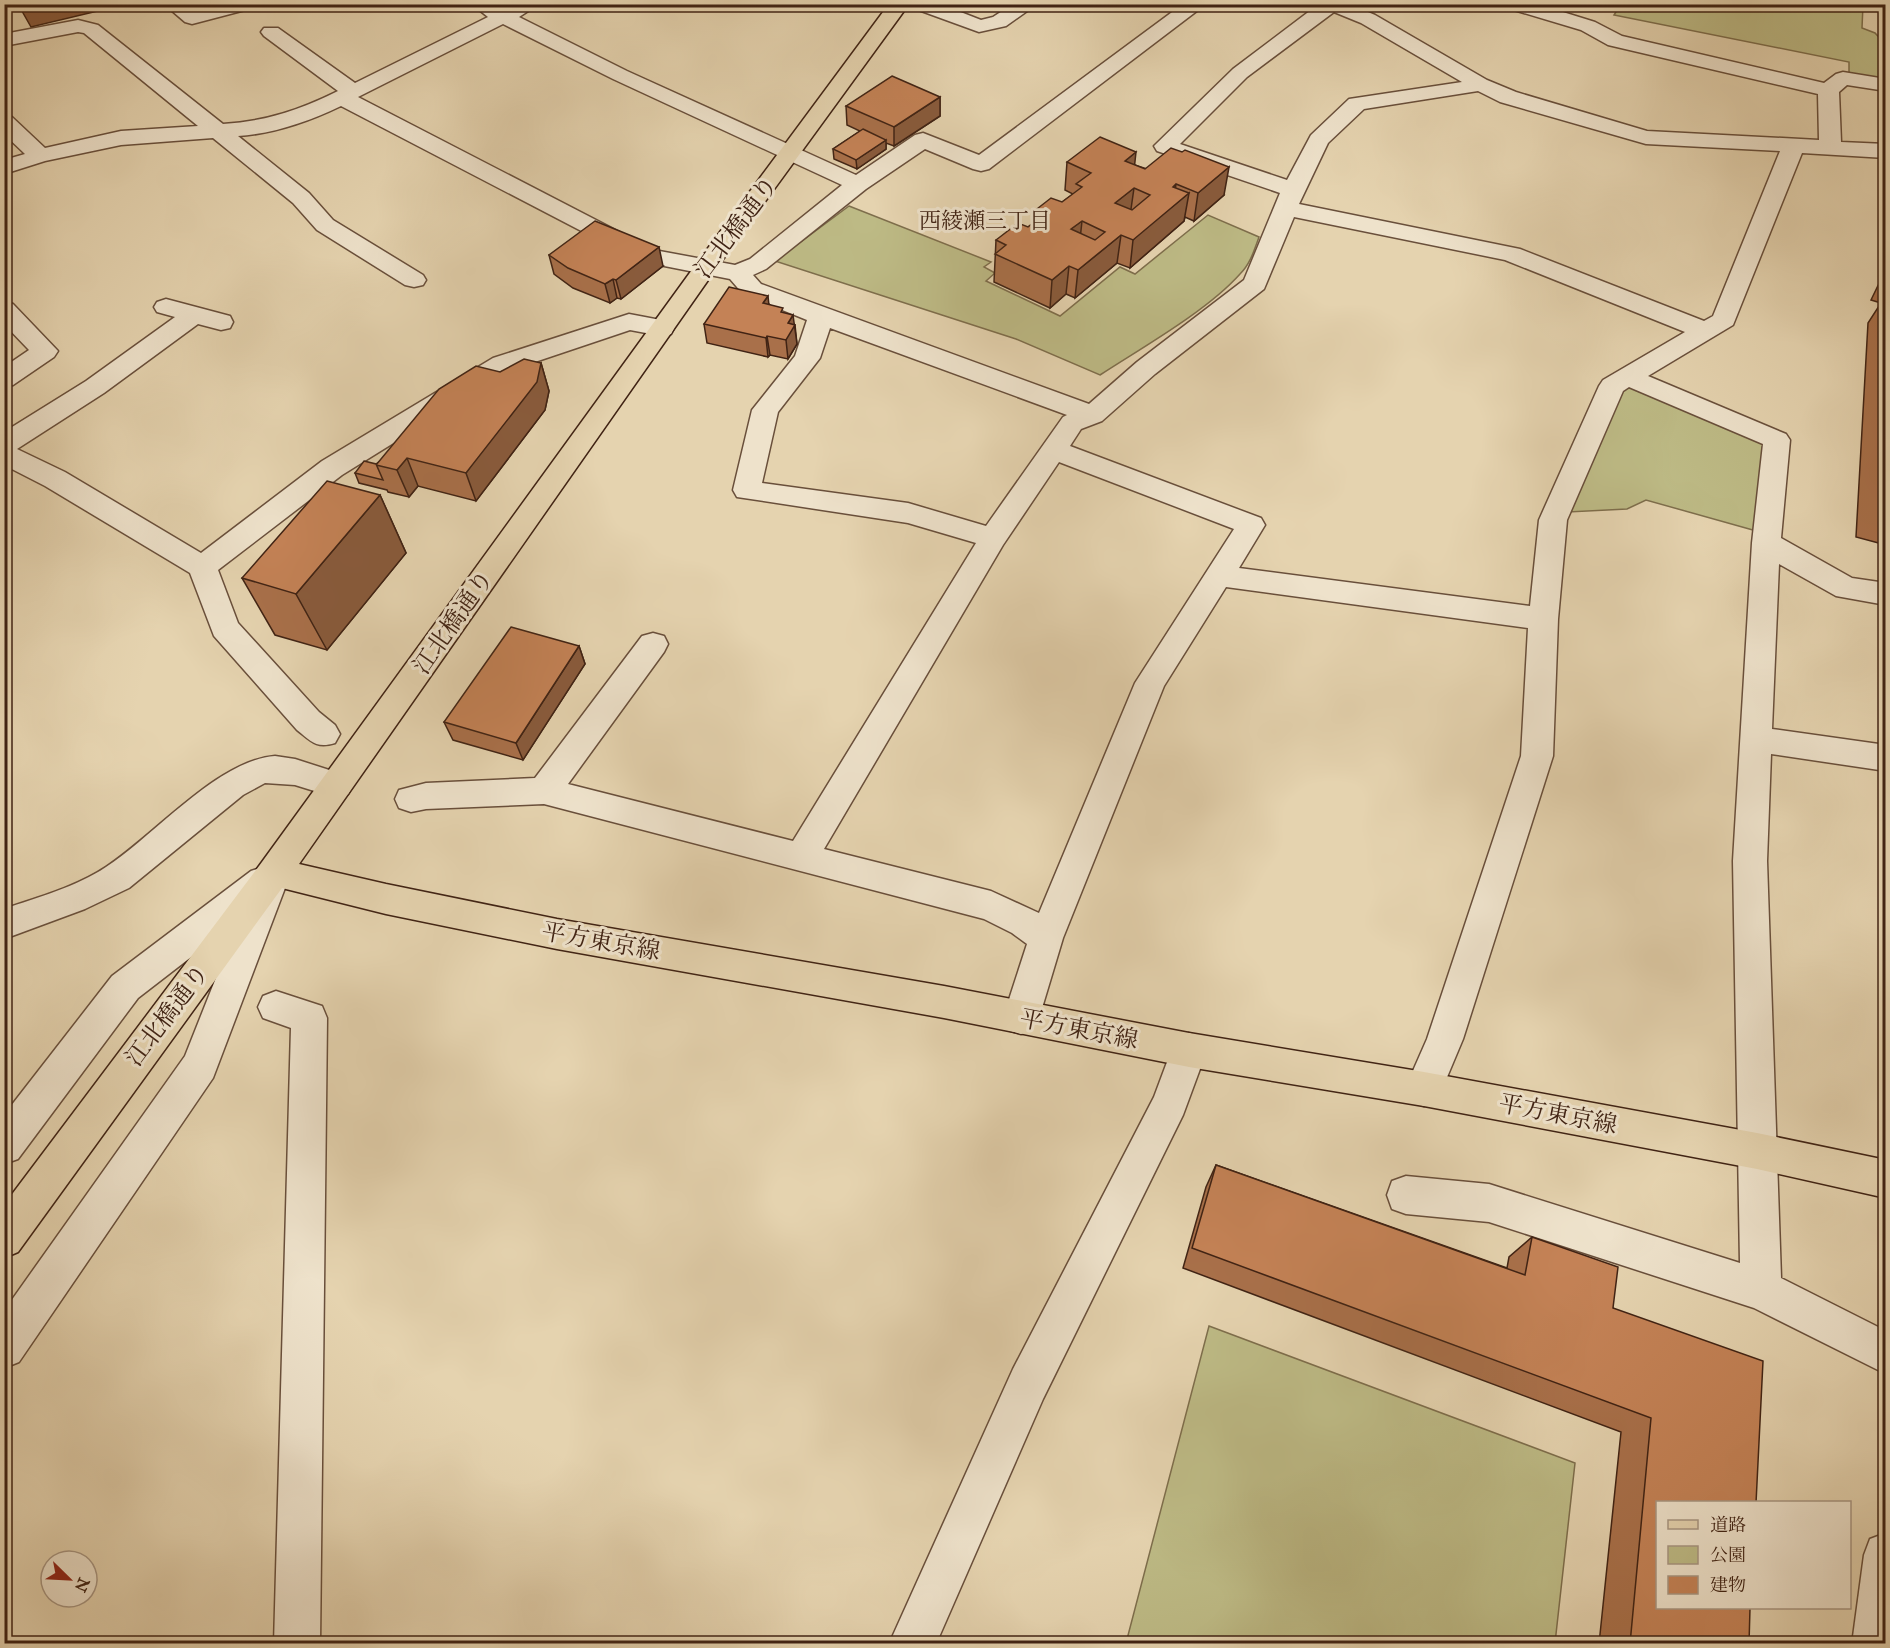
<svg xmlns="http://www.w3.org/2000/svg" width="1890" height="1648" viewBox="0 0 1890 1648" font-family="'IM FELL Great Primer','Noto Serif JP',serif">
  <rect width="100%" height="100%" fill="#e5d3af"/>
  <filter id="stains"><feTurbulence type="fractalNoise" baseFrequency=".00333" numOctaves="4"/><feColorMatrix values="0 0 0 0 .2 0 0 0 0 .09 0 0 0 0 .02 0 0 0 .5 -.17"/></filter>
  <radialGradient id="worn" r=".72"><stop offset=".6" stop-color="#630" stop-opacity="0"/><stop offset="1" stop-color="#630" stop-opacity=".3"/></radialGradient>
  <g fill="#bdba85" stroke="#7e6e4c" stroke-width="1.5">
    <path d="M1621,4l242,1 -1,23 13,5 10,11v37l-36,-4v-15l-235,-47z"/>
    <path d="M849,206l142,56 -7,5 11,6 -9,8 74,35 60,-49 15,7 73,-59 51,22c-5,14 -9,27 -19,37 -33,37 -97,73 -140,101l-84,-36 -241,-78z"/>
    <path d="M1632,381l140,59 -12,92 -114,-32 -19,9 -59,3 47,-122z"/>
    <path d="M1209,1326l366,137 -20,180h-429z"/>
  </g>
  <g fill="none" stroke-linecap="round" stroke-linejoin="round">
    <defs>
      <g id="minor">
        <path d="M164,4h23l9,7 25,-7h35l-3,4 -61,16 -7,-2z"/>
        <path d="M494,4l9,5 10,-5h26l-20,13 108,54 229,104 59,-40 8,-2 56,22 204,-151h23l-217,165 -8,2 -8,-2 -48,-20 -59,40 -100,80 -13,6 8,9 328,120 48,-42 107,-82 36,-87 -123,-42 -3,-5 79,-77 86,-65h30l26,11 112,65 29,12 131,39 172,9 -1,-46 -210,-49 -27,-15 -74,-22 -3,-4h33l58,18 27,14 202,47 12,-9 7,-2 43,7v12l-39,-6 -8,7 2,50 45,2v14l-84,-5 -69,172 -85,51 138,58 4,6 -9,98 71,40 34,5v22l-50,-9 -57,-32 -7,165 114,16v26l-115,-17 -4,107 14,417 105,53v43l-132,-66 -265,-86 -83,-8 -14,-5 -5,-14 5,-14 14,-5 83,8 251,79 -7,-402 19,-318 11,-99 -134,-57 -6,4 -56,129 -9,99 -5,137 -90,283 -26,62 -13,5 -13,-5 -6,-12 22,-50 94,-283 7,-128 -302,-41 -62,99 -101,252 -24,80 -5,12 -13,4 -13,-4 -5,-12 24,-74 -15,-11 -28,-14 -440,-115 -118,5 -15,3 -12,-4 -4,-9 4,-9 27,-7 109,-5 107,-142 11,-3 11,3 4,8 -4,8 -96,132 225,57 183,-298 -68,-20 -171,-26 -4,-7 19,-80 43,-54 12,-36 -64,-26 -13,-15 -91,-18 -298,-155c-31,15 -68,28 -103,30l71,57 24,27 90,55 3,5 -3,5 -9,2 -9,-2 -88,-55 -24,-27 -80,-65 -92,7 -76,16 -41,13v-14l21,-6 -21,-20v-18l8,1 33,31 76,-17 77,-5 -114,-93 -6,-1 -74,14v-12l74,-14 20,5 125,99c45,-3 76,-14 115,-33l-74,-55 -3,-4 3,-4h14l77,55 133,-66 -10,-8 3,-4zM1334,12l27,11 101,59 -113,17 -38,36 -24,45 -107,-36 67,-67zM503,24l110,55 229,106 -92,74 -15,6 -81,-15 -296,-153zM1478,91l22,11 146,42 134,7 -67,165 -9,5 -184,-72 -221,-45 29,-61 36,-34zM1294,217l211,43 180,72 -82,48 -4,6 -60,134 -9,86 -291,-38 26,-43 -4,-7 -191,-72 11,-17 21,-8 53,-47 109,-85zM830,328l237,87 -4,2 -77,109 -78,-23 -146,-20 16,-71 42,-54zM1059,462l175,67 -99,154 -96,230 -48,-22 -167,-42 179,-304z"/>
        <path d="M910,4h30l41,16 12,-3 20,-13h24l-31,22 -27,6 -66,-24z"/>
        <path d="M166,299l64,17 3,6 -3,6 -9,2 -23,-6 -94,69 -87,56 48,23 136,81 121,-92 171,-103 136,-44 42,8 3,6 -3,6 -9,2 -32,-6 -119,40 -169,105 -124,95 20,53 81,89 16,13 5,9 -5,9c-19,6 -24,-2 -38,-13l-83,-94 -24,-63 -145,-87 -41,-21v-33l82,-51 89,-64 -18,-5 -3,-5 3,-5z"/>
        <path d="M4,301l9,3 45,47 -4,6 -41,28 -9,2v-20l25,-17 -25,-26z"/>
        <path d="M275,756l20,3 53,17 5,9 -5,9 -11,4 -42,-13 -30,-2 -22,12 -114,93 -44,21 -81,30v-30c34,-12 72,-22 102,-42 48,-31 112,-107 169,-111z"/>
        <path d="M263,867l12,4 10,17 -72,190 -194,284 -15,6v-57l181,-255 54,-136 -101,78 -120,161 -14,5v-49l108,-139 139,-105z"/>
        <path d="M276,991l46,15 5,12 -7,626h-46l17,-616 -28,-10 -5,-11 5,-11z"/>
        <path d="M1189,1033l13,5 5,12 -24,65 -140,284 -107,245h-47l124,-275 141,-272 22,-59z"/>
        <path d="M1886,1533v111h-34l12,-89 6,-16z"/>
      </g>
      <path id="major" d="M889,4h20l-196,269 -414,591 87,20 171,35 387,67 245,47 235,39 333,61 129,27v38l-129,-29 -333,-63 -235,-39 -245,-49 -387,-69 -171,-35 -104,-26 -264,364 -14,6v-53l258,-343 435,-599z"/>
    </defs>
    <use href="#minor" stroke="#694f3b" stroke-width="3"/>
    <use href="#major" stroke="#402314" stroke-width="3"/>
    <use href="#minor" fill="#eee2cb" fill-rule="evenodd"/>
    <use href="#major" fill="#e5d3af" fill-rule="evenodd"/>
  </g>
  <g fill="#a9704a" stroke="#402314" stroke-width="1.5">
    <path d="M1881,4h5v35h-2z"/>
    <path d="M940,97v19l-46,30 -8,-3v6l-29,20 -23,-10 -1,-10 27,-18 -13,-6 -1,-19z"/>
    <path d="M1067,162l68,3 89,30 -30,26 -9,-4 -1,4 -54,47 -13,-5 -42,35 -9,-4 -16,14 -56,-26 2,-42 32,-13 5,-4v-11l29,-10 11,-8 -8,-4z"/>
    <path d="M549,255l114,11 -42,33 -4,-1 -7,5 -37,-15 -19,-14z"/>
    <path d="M1886,269v276l-30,-8 12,-214 13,-20 -10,-3z"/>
    <path d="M769,304l26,21 2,19 -9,15 -18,-4 -2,2 -61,-14 -3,-19z"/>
    <path d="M541,363l8,28 -4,19 -69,91 -58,-15 -9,11 -21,-5 -1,-2 -28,-7 -4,-10 21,-9 124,-92z"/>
    <path d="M380,495l26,58 -79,97 -52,-15 -33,-57z"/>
    <path d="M579,646l6,18 -62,96 -70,-20 -9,-18z"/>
    <path d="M1216,1165l291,103 2,-11 23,-20 81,71 136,336h-150l22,-212 -438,-164 23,-81z"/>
  </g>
  <g fill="#895b3c" stroke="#402314" stroke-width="1.5">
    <path d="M18,4h109l-96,23z"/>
    <path d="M940,97v19l-46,30v-19z"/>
    <path d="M886,140v9l-29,20 -1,-9z"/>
    <path d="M1136,152l-3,28 -8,-19z"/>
    <path d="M1229,167l-5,28 -30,26 4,-28z"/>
    <path d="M1176,184l-3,22 16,-13 -5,28 -54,47 3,-28 40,-53z"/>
    <path d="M1134,188l-4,28 -15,-13z"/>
    <path d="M1082,221l-3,28 -8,-20z"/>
    <path d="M1121,235l-4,28 -42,35 3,-28z"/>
    <path d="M659,247l4,19 -42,33 -5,-19z"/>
    <path d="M1069,266l-3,28 -16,14 2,-28z"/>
    <path d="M613,279l4,19 -7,5 -5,-19z"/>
    <path d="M768,296l2,19 -7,-12z"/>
    <path d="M793,315l4,29 -9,15 -2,-19 2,-17z"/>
    <path d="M767,336l3,19 -2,2 -2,-19z"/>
    <path d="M541,363l8,28 -4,19 -69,91 -10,-28z"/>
    <path d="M407,458l11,28 -9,11 -12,-27z"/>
    <path d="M380,495l26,58 -79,97 -31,-56z"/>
    <path d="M579,646l6,18 -62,96 -7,-17z"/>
  </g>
  <g fill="#c48256" stroke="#402314" stroke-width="1.5" fill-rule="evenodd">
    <path d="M892,76l48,21 -46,30 -48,-21z"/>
    <path d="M863,129l23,11 -30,20 -23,-11z"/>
    <path d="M1100,137l36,15 -11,9 20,8 26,-21 11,4 3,-2 44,17 -31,26 -22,-9 -3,3 16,6 -56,47 -12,-5 -43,35 -9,-4 -17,14 -57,-26 11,-9 -10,-5 22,-17 10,4 14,-11 -9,-4 18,-14 11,4 20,-15 -6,-3 15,-11 -24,-11zM1134,188l16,7 -18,15 -17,-7zM1082,221l23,11 -10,8 -24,-11z"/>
    <path d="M595,221l64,26 -43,33 -3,-1 -8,5 -37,-16 -19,-13z"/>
    <path d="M729,287l39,9 -5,7 20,5 -2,4 12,3 -5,8 7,2 -9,15 -19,-4 -1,2 -62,-14z"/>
    <path d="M524,359l17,4 -4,19 -71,91 -59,-15 -10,12 -21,-5 63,-76 37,-23 24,6z"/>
    <path d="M364,461l12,3 7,16 -28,-7z"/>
    <path d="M327,481l53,14 -84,99 -54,-16z"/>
    <path d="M511,627l68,19 -63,97 -72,-21z"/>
    <path d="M1216,1165l309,110 7,-38 86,30 -5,41 150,53 -7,142h-98v105h92l-1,36h-119l21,-226 -459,-170z"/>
  </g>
  <g text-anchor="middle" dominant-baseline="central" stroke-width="6" stroke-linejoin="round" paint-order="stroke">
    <g font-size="22" fill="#402314" stroke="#eee2cb">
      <text x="985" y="220">西綾瀬三丁目</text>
    </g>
    <g font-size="24" fill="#402314" stroke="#eee2cb">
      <text transform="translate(736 227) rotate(-53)">江北橋通り</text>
      <text transform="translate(453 622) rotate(-55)">江北橋通り</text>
      <text transform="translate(601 941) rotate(10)">平方東京線</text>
      <text transform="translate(167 1015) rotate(-53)">江北橋通り</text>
      <text transform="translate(1079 1029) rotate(11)">平方東京線</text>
      <text transform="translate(1558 1114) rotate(11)">平方東京線</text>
    </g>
  </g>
  <rect width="1890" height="1648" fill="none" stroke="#e5d3af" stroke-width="24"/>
  <rect x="6" y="6" width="1878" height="1636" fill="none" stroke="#402314" stroke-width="3"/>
  <rect x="12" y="12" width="1866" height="1624" fill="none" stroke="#402314" stroke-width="1.5"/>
  <rect x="1656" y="1501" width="195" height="108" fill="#eee2cb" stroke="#a89682" stroke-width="1.5"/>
  <rect x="1668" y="1520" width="30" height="9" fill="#e5d3af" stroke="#a89682" stroke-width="1.5"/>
  <text x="1710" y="1531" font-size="18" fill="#402314">道路</text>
  <rect x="1668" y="1546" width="30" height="18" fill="#bdba85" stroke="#a89682" stroke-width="1.5"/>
  <text x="1710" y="1561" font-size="18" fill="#402314">公園</text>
  <rect x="1668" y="1576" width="30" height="18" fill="#c48256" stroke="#a89682" stroke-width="1.5"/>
  <text x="1710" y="1591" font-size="18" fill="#402314">建物</text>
  <g transform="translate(69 1579) rotate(114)"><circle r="28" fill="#eee2cb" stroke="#a89682" stroke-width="1.5"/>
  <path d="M0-4.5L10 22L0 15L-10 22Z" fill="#8f2418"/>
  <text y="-9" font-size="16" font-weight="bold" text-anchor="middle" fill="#402314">N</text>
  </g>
  <rect width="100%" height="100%" filter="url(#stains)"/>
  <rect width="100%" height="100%" fill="url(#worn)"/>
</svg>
